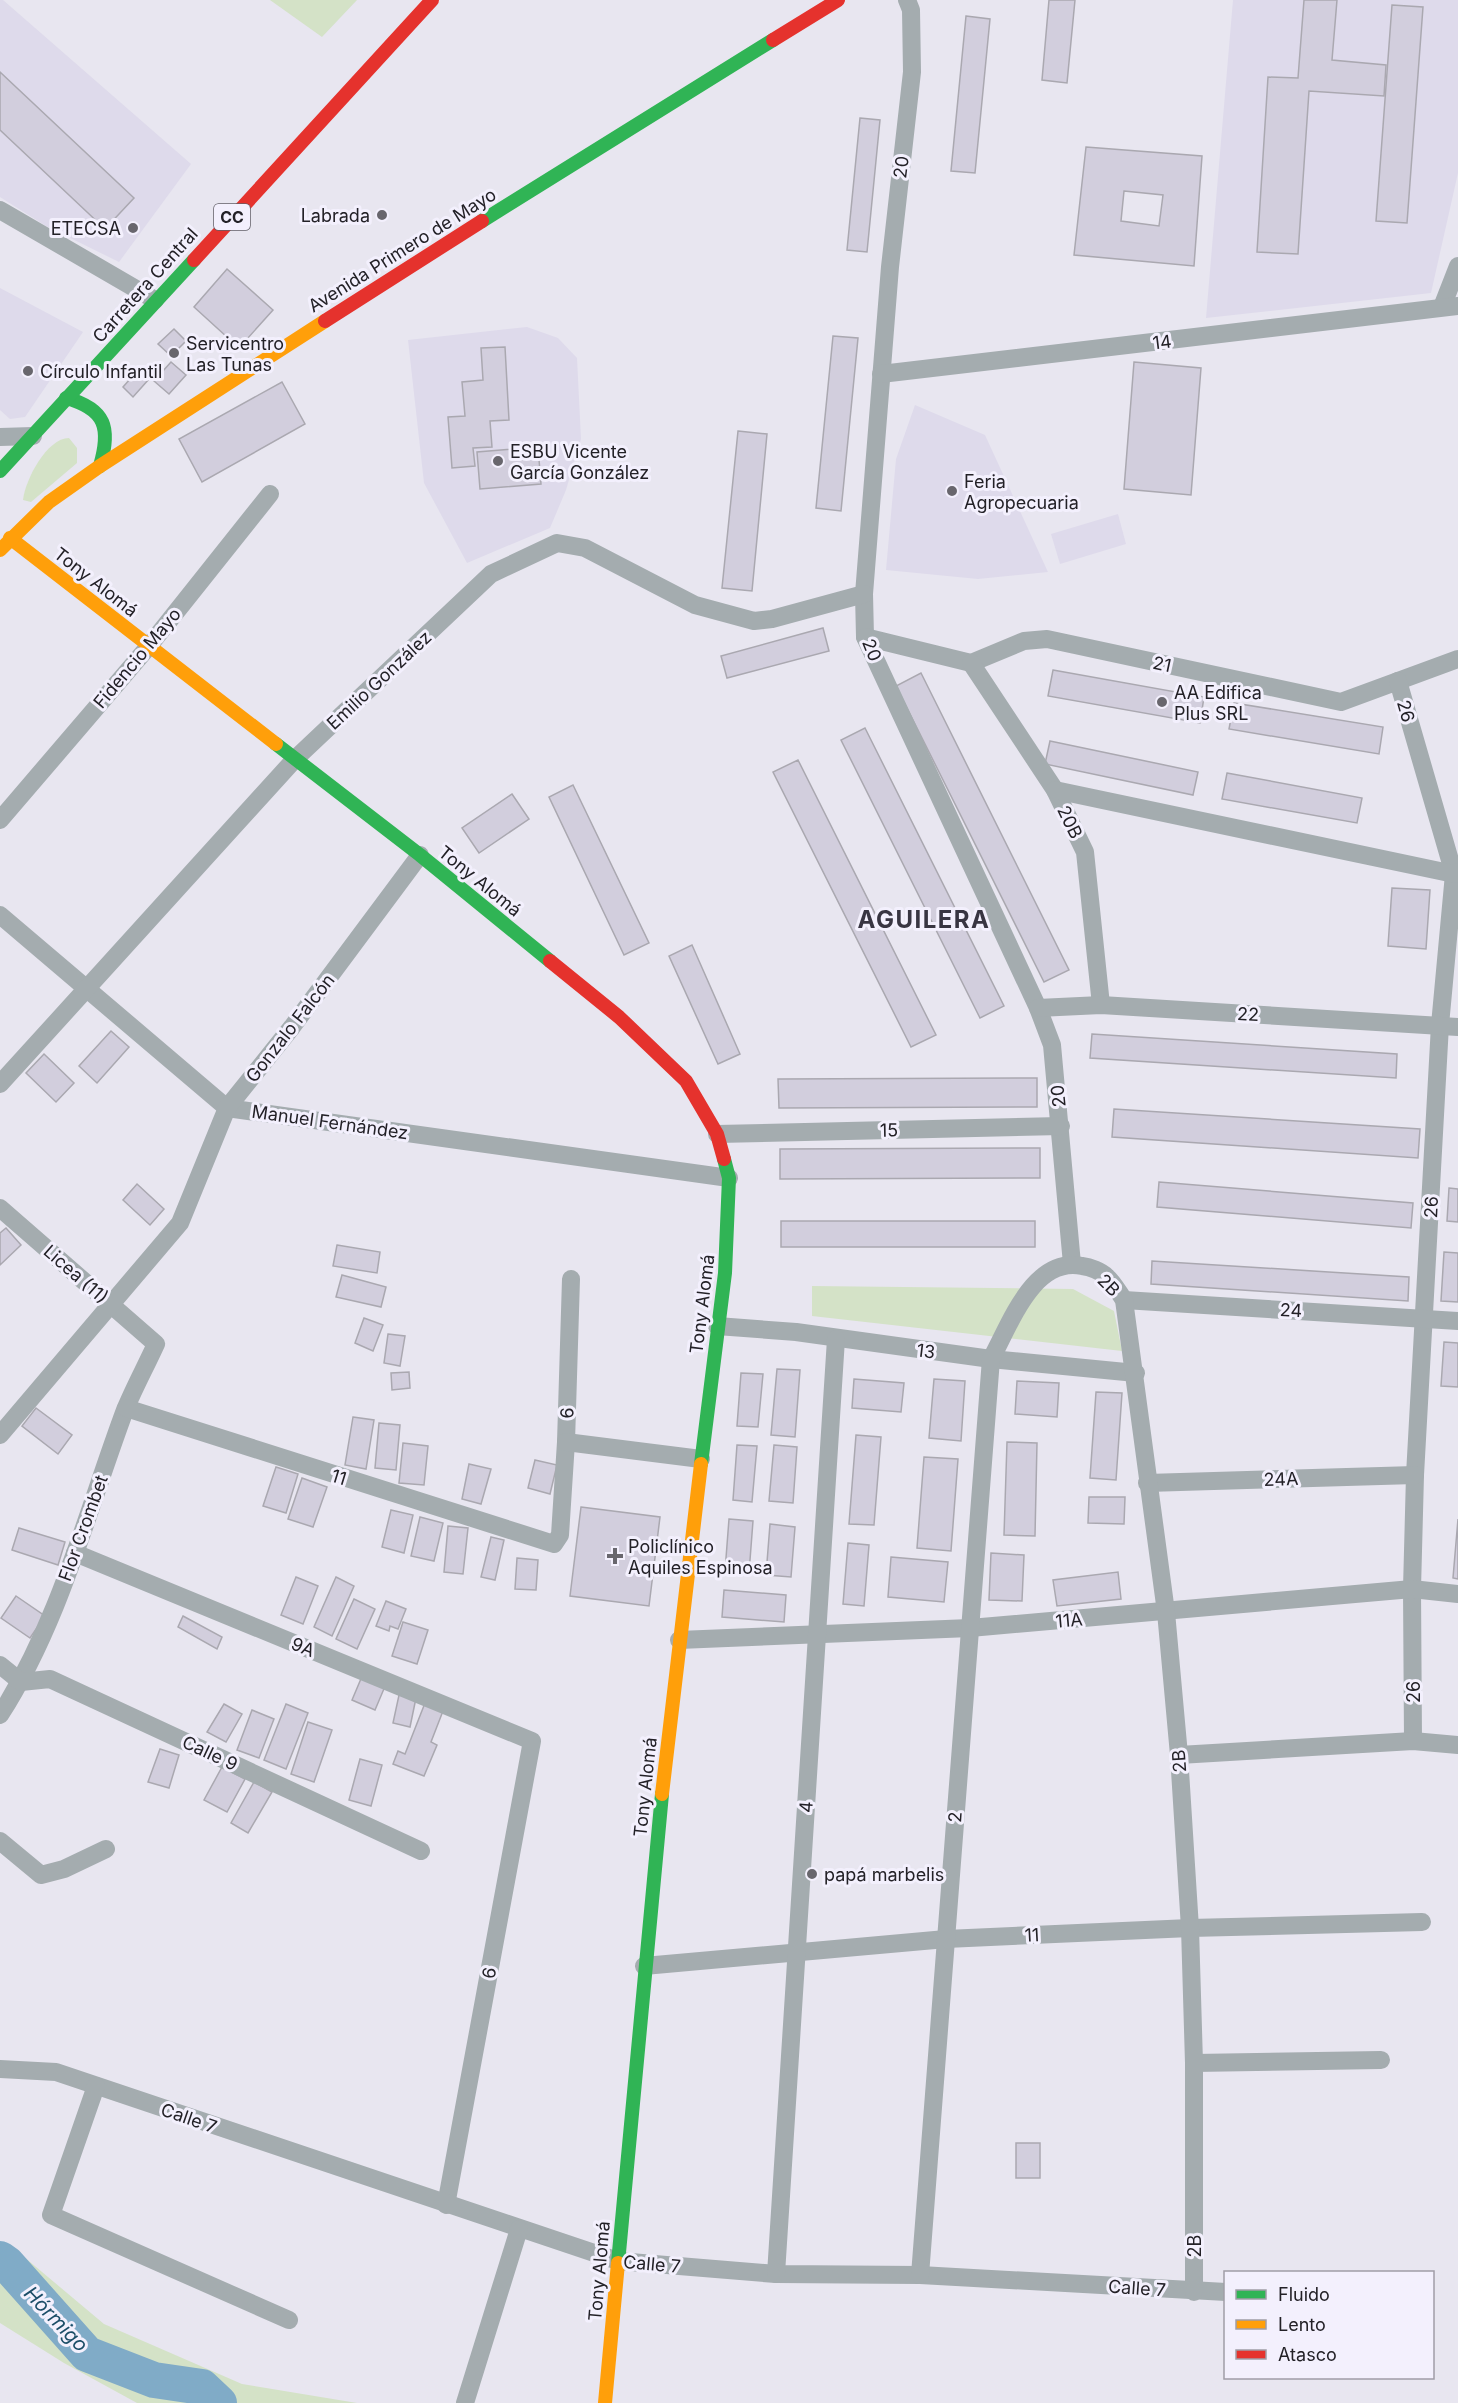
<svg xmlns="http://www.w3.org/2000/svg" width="1458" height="2403" viewBox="0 0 1458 2403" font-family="Inter,sans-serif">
  <rect width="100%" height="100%" fill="#e8e6f0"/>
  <g fill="#dedaeb">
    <path d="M0,0h3l188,164 -72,98 -73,-36 -46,-29z"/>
    <path d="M1233,0h225v173l-27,120 -225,25z"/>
    <path d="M0,288l83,44 -58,85 -15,2 -10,-9z"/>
    <path d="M527,327l31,11 19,20 4,81 -15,51 -16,38 -83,35 -43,-80 -16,-143z"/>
    <path d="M915,405l70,30 63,137 -70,7 -92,-9 10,-111z"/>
    <path d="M1118,514l8,30 -66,20 -9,-30z"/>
  </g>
  <g fill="#d4e2c7">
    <path d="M270,0h87l-35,37z"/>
    <path d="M69,438l8,10v15l-46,39 -8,-2c2,-20 24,-62 46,-62z"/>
    <path d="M812,1286l261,3 41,22 8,40 -310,-35z"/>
    <path d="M0,2244l17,7 87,73 138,60 115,19h-220l-73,-40 -64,-40z"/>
  </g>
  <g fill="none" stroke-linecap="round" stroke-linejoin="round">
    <path stroke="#80abc7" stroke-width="36" d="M0,2259l7,5 80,90 67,26 48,7 17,16"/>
  </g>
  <g fill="#d2cedd" stroke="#aaa8b0" stroke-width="1.5" fill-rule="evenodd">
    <path d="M1049,0h26l-8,83 -25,-3z"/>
    <path d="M1304,0h33l-5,60 54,5 -2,31 -75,-5 -11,163 -41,-2 11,-175 30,1z"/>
    <path d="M1392,5l31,2 -16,216 -31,-2z"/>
    <path d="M966,16l24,3 -15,154 -24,-2z"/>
    <path d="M0,72l134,126 -29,31 -105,-99z"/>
    <path d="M860,118l20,2 -13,132 -20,-2z"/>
    <path d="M1086,147l116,9 -8,110 -120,-11zM1124,191l39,4 -4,31 -38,-5z"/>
    <path d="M227,269l46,41 -34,38 -45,-41z"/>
    <path d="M174,329l12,12 -15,15 -13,-12z"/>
    <path d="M833,336l25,2 -17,173 -25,-3z"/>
    <path d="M505,347l4,73 -19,1 2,26 -19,1 2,18 -23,2 -4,-51 17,-1 -3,-34 21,-2 -2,-32z"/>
    <path d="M171,362l15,13 -17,19 -15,-13z"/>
    <path d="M1134,362l67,6 -10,127 -67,-6z"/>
    <path d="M138,370l11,9 -16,18 -10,-10z"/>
    <path d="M282,382l23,42 -103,58 -23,-43z"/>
    <path d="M738,431l29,3 -15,157 -30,-3z"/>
    <path d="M538,447l3,37 -61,5 -3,-37z"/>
    <path d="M823,628l6,23 -102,27 -6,-22z"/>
    <path d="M1053,670l151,27 -4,26 -152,-27z"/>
    <path d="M921,673l148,297 -25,12 -148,-296z"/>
    <path d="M1234,703l149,24 -4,27 -150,-25z"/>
    <path d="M865,728l139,278 -24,12 -139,-278z"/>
    <path d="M1050,741l148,31 -5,23 -148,-31z"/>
    <path d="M798,760l138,275 -25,12 -138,-275z"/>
    <path d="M1227,773l135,25 -5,25 -135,-24z"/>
    <path d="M573,785l76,158 -25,12 -75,-158z"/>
    <path d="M512,794l17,25 -50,34 -17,-25z"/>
    <path d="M1392,888l38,2 -4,59 -38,-3z"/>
    <path d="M692,945l48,109 -22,10 -49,-108z"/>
    <path d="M111,1031l18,16 -32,36 -18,-17z"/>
    <path d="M1092,1034l305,20 -1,24 -306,-20z"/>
    <path d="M44,1054l30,29 -18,19 -30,-29z"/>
    <path d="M1037,1078v29l-258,1 -1,-29z"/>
    <path d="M1114,1109l306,20 -2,29 -306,-21z"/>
    <path d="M1040,1148v30l-260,1v-30z"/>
    <path d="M1159,1182l254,21 -2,25 -254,-21z"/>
    <path d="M137,1184l27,25 -14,16 -27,-25z"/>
    <path d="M1449,1188l9,1v33l-11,-1z"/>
    <rect x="781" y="1221" width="254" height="26"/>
    <path d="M6,1228l15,17 -21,20v-32z"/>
    <path d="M337,1245l43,7 -3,21 -44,-7z"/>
    <path d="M1444,1252l14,1v49l-17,-1z"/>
    <path d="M1152,1261l257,16 -1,24 -257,-17z"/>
    <path d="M342,1275l44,12 -5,20 -45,-10z"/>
    <path d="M364,1318l19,7 -10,26 -18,-8z"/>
    <path d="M388,1334l17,2 -5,30 -16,-3z"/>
    <path d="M1444,1342l14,1v44l-17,-1z"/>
    <path d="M777,1369l23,1 -5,67 -24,-2z"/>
    <path d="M409,1372l1,16 -18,2 -1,-17z"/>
    <path d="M741,1373l22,1 -5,53 -21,-1z"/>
    <path d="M854,1379l50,4 -3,29 -49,-4z"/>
    <path d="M934,1379l31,2 -4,60 -32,-3z"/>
    <path d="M1017,1381l42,2 -2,34 -42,-3z"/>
    <path d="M1096,1392l26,1 -6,87 -26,-2z"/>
    <path d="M36,1408l36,27 -14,19 -36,-28z"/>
    <path d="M353,1417l21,3 -8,49 -21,-4z"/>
    <path d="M379,1423l21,2 -4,45 -21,-2z"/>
    <path d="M856,1435l25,2 -7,88 -25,-1z"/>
    <path d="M1007,1442l30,1 -2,93 -31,-1z"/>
    <path d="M403,1443l25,3 -4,39 -25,-2z"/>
    <path d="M737,1445l20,1 -5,56 -19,-2z"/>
    <path d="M774,1445l23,2 -4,56 -24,-2z"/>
    <path d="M924,1457l34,2 -7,92 -34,-3z"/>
    <path d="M535,1460l22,5 -7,29 -22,-6z"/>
    <path d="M469,1464l22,5 -10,35 -19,-5z"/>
    <path d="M276,1467l22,7 -12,39 -23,-7z"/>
    <path d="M302,1478l25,9 -14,40 -25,-8z"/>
    <path d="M1089,1497h36l-1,27 -36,-1z"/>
    <path d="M581,1507l79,10 -11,89 -79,-10z"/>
    <path d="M391,1510l22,5 -9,38 -22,-6z"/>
    <path d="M420,1517l23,6 -9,38 -23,-5z"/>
    <path d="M729,1519l24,2 -4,52 -24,-2z"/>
    <path d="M1458,1519v60l-5,-1z"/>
    <path d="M770,1524l25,3 -4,50 -25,-2z"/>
    <path d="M448,1526l20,2 -5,46 -19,-2z"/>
    <path d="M19,1528l46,14 -7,23 -46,-15z"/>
    <path d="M491,1537l13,3 -9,40 -14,-3z"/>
    <path d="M848,1543l21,2 -5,61 -21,-2z"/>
    <path d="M991,1553l33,2 -2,46 -33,-1z"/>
    <path d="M891,1557l57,5 -4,40 -56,-5z"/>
    <path d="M517,1558l21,2 -2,30 -21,-1z"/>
    <path d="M1118,1572l3,27 -64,7 -4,-26z"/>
    <path d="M296,1577l22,9 -15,38 -22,-9z"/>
    <path d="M336,1577l18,9 -22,50 -18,-9z"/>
    <path d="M724,1590l62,5 -2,27 -62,-5z"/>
    <path d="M16,1596l29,20 -15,22 -29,-20z"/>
    <path d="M354,1599l21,10 -18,40 -21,-10z"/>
    <path d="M386,1601l20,8 -8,20 -8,-3 -1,5 -13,-5z"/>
    <path d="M183,1616l39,21 -5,12 -39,-22z"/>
    <path d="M403,1622l25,8 -11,34 -25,-8z"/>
    <path d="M363,1674l23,10 -11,26 -23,-10z"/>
    <path d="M399,1695l17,3 -6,29 -17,-4z"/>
    <path d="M425,1703l18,8 -12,31 6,3 -13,31 -31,-12 5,-13 7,3z"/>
    <path d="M224,1704l18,10 -16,28 -19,-10z"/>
    <path d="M286,1704l22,9 -22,56 -22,-9z"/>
    <path d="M252,1710l22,9 -15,39 -22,-8z"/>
    <path d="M308,1722l24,8 -18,52 -23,-8z"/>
    <path d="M160,1749l19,6 -10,33 -21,-6z"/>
    <path d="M360,1759l22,6 -11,41 -22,-6z"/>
    <path d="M222,1767l23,12 -18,33 -23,-12z"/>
    <path d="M254,1782l18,10 -24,41 -17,-10z"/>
    <rect x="1016" y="2143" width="24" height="35"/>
  </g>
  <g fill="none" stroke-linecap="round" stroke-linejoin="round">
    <g stroke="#a4acaf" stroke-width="18">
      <path d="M907,0l4,10 1,62 -22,195 -26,327 1,43 173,371 14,37 20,219"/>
      <path d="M0,210l155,90"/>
      <path d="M1442,307l16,-41"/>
      <path d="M881,374l577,-68"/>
      <path d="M0,437l33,-1"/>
      <path d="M865,637l106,26 53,-22 23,-2 294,63 117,-43"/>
      <path d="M971,663l84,127 30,62 16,153"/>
      <path d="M1398,681l56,193 -14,151 -25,450 -3,114 1,152"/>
      <path d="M1055,790l399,84 4,-2"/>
      <path d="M0,820l149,-174 121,-152"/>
      <path d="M0,915l227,193 502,70"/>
      <path d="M1038,1008l63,-3 357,22"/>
      <path d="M0,1084l295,-325 196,-185 66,-31 28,5 110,57 59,16 18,-2 92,-25"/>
      <path d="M717,1134l344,-8"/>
      <path d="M0,1208l156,136c-10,22 -22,44 -31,66 -38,102 -66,213 -125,305"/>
      <path d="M1124,1300l334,21"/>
      <path d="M717,1326l79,6 195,27 145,14"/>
      <path d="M126,1408l428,136 6,-9 6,-93 5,-163"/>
      <path d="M0,1435l180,-212 47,-115 65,-81 128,-172"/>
      <path d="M566,1442l135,17"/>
      <path d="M1147,1483l268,-8"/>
      <path d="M75,1553l457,188 -86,464"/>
      <path d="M679,1640l291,-12 442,-39 46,5"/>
      <path d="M0,1665l21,17 29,-3 371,172"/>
      <path d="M1179,1755l234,-14 45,4"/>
      <path d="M0,1841l41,34 23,-6 42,-20"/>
      <path d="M644,1966l302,-27 244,-11 232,-6"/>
      <path d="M1194,2063l187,-3"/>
      <path d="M0,2069l56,3 562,189 158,13 144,1 306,17"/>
      <path d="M96,2086l-45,129 238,105"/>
      <path d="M776,2274l60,-935"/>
      <path d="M920,2275l71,-916c19,-34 42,-103 91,-93 8,1 19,5 25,11 7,6 12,16 17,23l42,312 13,143 11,173 4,135v229"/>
      <path d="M465,2403l54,-174"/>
    </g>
    <g stroke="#30b455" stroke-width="14">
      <path d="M482,221l291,-181"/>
      <path d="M66,398c40,11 45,30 34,68"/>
      <path d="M0,471l194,-211"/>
      <path d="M276,744l144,111 130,106"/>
      <path d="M701,1464l24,-191 4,-95 -5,-19"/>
      <path d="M618,2263l44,-469"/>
    </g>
    <g stroke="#ff9f0a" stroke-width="14">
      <path d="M10,538l266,206"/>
      <path d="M0,550l49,-48 51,-36 225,-145"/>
      <path d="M662,1794l39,-330"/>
      <path d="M605,2403l13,-140"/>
    </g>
    <g stroke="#e5322d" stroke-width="14">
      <path d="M773,40l65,-40"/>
      <path d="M194,260l238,-260"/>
      <path d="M325,321l157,-100"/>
      <path d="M550,961l69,56 67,64 31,53 7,25"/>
    </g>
  </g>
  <g fill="#68666d" stroke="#f3f0fd" stroke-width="2">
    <circle cx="382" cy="215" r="6"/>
    <circle cx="133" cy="228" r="6"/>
    <circle cx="174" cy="353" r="6"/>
    <circle cx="28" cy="371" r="6"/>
    <circle cx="498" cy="461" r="6"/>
    <circle cx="952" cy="491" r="6"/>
    <circle cx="1162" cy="702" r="6"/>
    <path d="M612 1547h6v6h6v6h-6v6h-6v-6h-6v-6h6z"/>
    <circle cx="812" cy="1874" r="6"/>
  </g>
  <g text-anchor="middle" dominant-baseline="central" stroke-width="6" stroke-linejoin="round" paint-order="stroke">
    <rect fill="#f3f0fd" stroke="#615f67" stroke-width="1.5" x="214" y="204" width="36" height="26" rx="4.5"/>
    <g font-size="16" font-weight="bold" fill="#232127">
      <text x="232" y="217">CC</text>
    </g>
    <g font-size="18" fill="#232127" stroke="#f3f0fd">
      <text transform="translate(901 167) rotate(-83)">20</text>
      <text transform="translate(402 250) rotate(-32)">Avenida Primero de Mayo</text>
      <text transform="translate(145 285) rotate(-48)">Carretera Central</text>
      <text transform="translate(1162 342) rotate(-7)">14</text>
      <text transform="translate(96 582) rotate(38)">Tony Alomá</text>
      <text transform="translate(872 650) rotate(68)">20</text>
      <text transform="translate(137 658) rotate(-50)">Fidencio Mayo</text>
      <text transform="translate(1162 664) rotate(12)">21</text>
      <text transform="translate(379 680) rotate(-43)">Emilio González</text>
      <text transform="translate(1406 711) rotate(74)">26</text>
      <text transform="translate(1070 822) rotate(64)">20B</text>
      <text transform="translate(480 881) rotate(39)">Tony Alomá</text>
      <text transform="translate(1248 1014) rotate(3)">22</text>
      <text transform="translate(290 1028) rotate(-52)">Gonzalo Falcón</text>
      <text transform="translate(1058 1096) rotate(-96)">20</text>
      <text transform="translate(330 1122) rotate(8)">Manuel Fernández</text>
      <text transform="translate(889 1130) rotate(-1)">15</text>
      <text transform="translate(1431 1207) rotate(-87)">26</text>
      <text transform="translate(76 1274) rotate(41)">Licea (11)</text>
      <text transform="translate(1109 1285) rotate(45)">2B</text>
      <text transform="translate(702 1304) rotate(-83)">Tony Alomá</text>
      <text transform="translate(1291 1310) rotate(3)">24</text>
      <text transform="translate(926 1351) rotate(7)">13</text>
      <text transform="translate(567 1413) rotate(-88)">6</text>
      <text transform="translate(339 1477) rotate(17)">11</text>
      <text transform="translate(1281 1479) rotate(-2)">24A</text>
      <text transform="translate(83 1528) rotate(-70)">Flor Crombet</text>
      <text transform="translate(1069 1620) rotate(-5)">11A</text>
      <text transform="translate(303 1647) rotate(22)">9A</text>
      <text transform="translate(1413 1692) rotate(-90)">26</text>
      <text transform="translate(210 1753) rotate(25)">Calle 9</text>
      <text transform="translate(1179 1761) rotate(-94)">2B</text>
      <text transform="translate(645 1787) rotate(-84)">Tony Alomá</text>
      <text transform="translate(806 1807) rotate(-86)">4</text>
      <text transform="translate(955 1817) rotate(-86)">2</text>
      <text transform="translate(1032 1935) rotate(-3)">11</text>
      <text transform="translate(489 1973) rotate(-80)">6</text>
      <text transform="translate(189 2118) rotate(19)">Calle 7</text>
      <text transform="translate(1194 2246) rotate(-90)">2B</text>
      <text transform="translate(652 2264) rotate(5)">Calle 7</text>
      <text transform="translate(599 2271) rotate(-85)">Tony Alomá</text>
      <text transform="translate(1137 2288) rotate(4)">Calle 7</text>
    </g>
    <g font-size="18" fill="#232127" stroke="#f3f0fd" text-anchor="start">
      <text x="370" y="215" text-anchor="end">Labrada</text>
      <text x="121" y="228" text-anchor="end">ETECSA</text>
      <text x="186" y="343">Servicentro<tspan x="186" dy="21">Las Tunas</tspan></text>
      <text x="40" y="371">Círculo Infantil</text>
      <text x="510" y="451">ESBU Vicente<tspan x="510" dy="21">García González</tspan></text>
      <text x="964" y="481">Feria<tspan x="964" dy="21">Agropecuaria</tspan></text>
      <text x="1174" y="692">AA Edifica<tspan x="1174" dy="21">Plus SRL</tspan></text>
      <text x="628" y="1546">Policlínico<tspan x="628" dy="21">Aquiles Espinosa</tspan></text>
      <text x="824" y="1874">papá marbelis</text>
    </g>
    <g font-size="20" font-style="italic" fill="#1c4e68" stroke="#f3f0fd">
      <text transform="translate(56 2319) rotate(46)">Hórmigo</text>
    </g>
    <g font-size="24" font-weight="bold" letter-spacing="1.5" fill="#383542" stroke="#f3f0fd">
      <text x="924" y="919">AGUILERA</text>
    </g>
  </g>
  <rect x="1224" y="2271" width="210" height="108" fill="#f3f0fd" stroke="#a09da7" stroke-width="1.5"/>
  <rect x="1236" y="2290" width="30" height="9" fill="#30b455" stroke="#a09da7" stroke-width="1.5"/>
  <text x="1278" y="2301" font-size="18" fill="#232127">Fluido</text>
  <rect x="1236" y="2320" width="30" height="9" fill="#ff9f0a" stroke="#a09da7" stroke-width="1.5"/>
  <text x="1278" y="2331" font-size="18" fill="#232127">Lento</text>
  <rect x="1236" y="2350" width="30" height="9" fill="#e5322d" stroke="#a09da7" stroke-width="1.5"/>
  <text x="1278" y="2361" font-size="18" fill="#232127">Atasco</text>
</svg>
